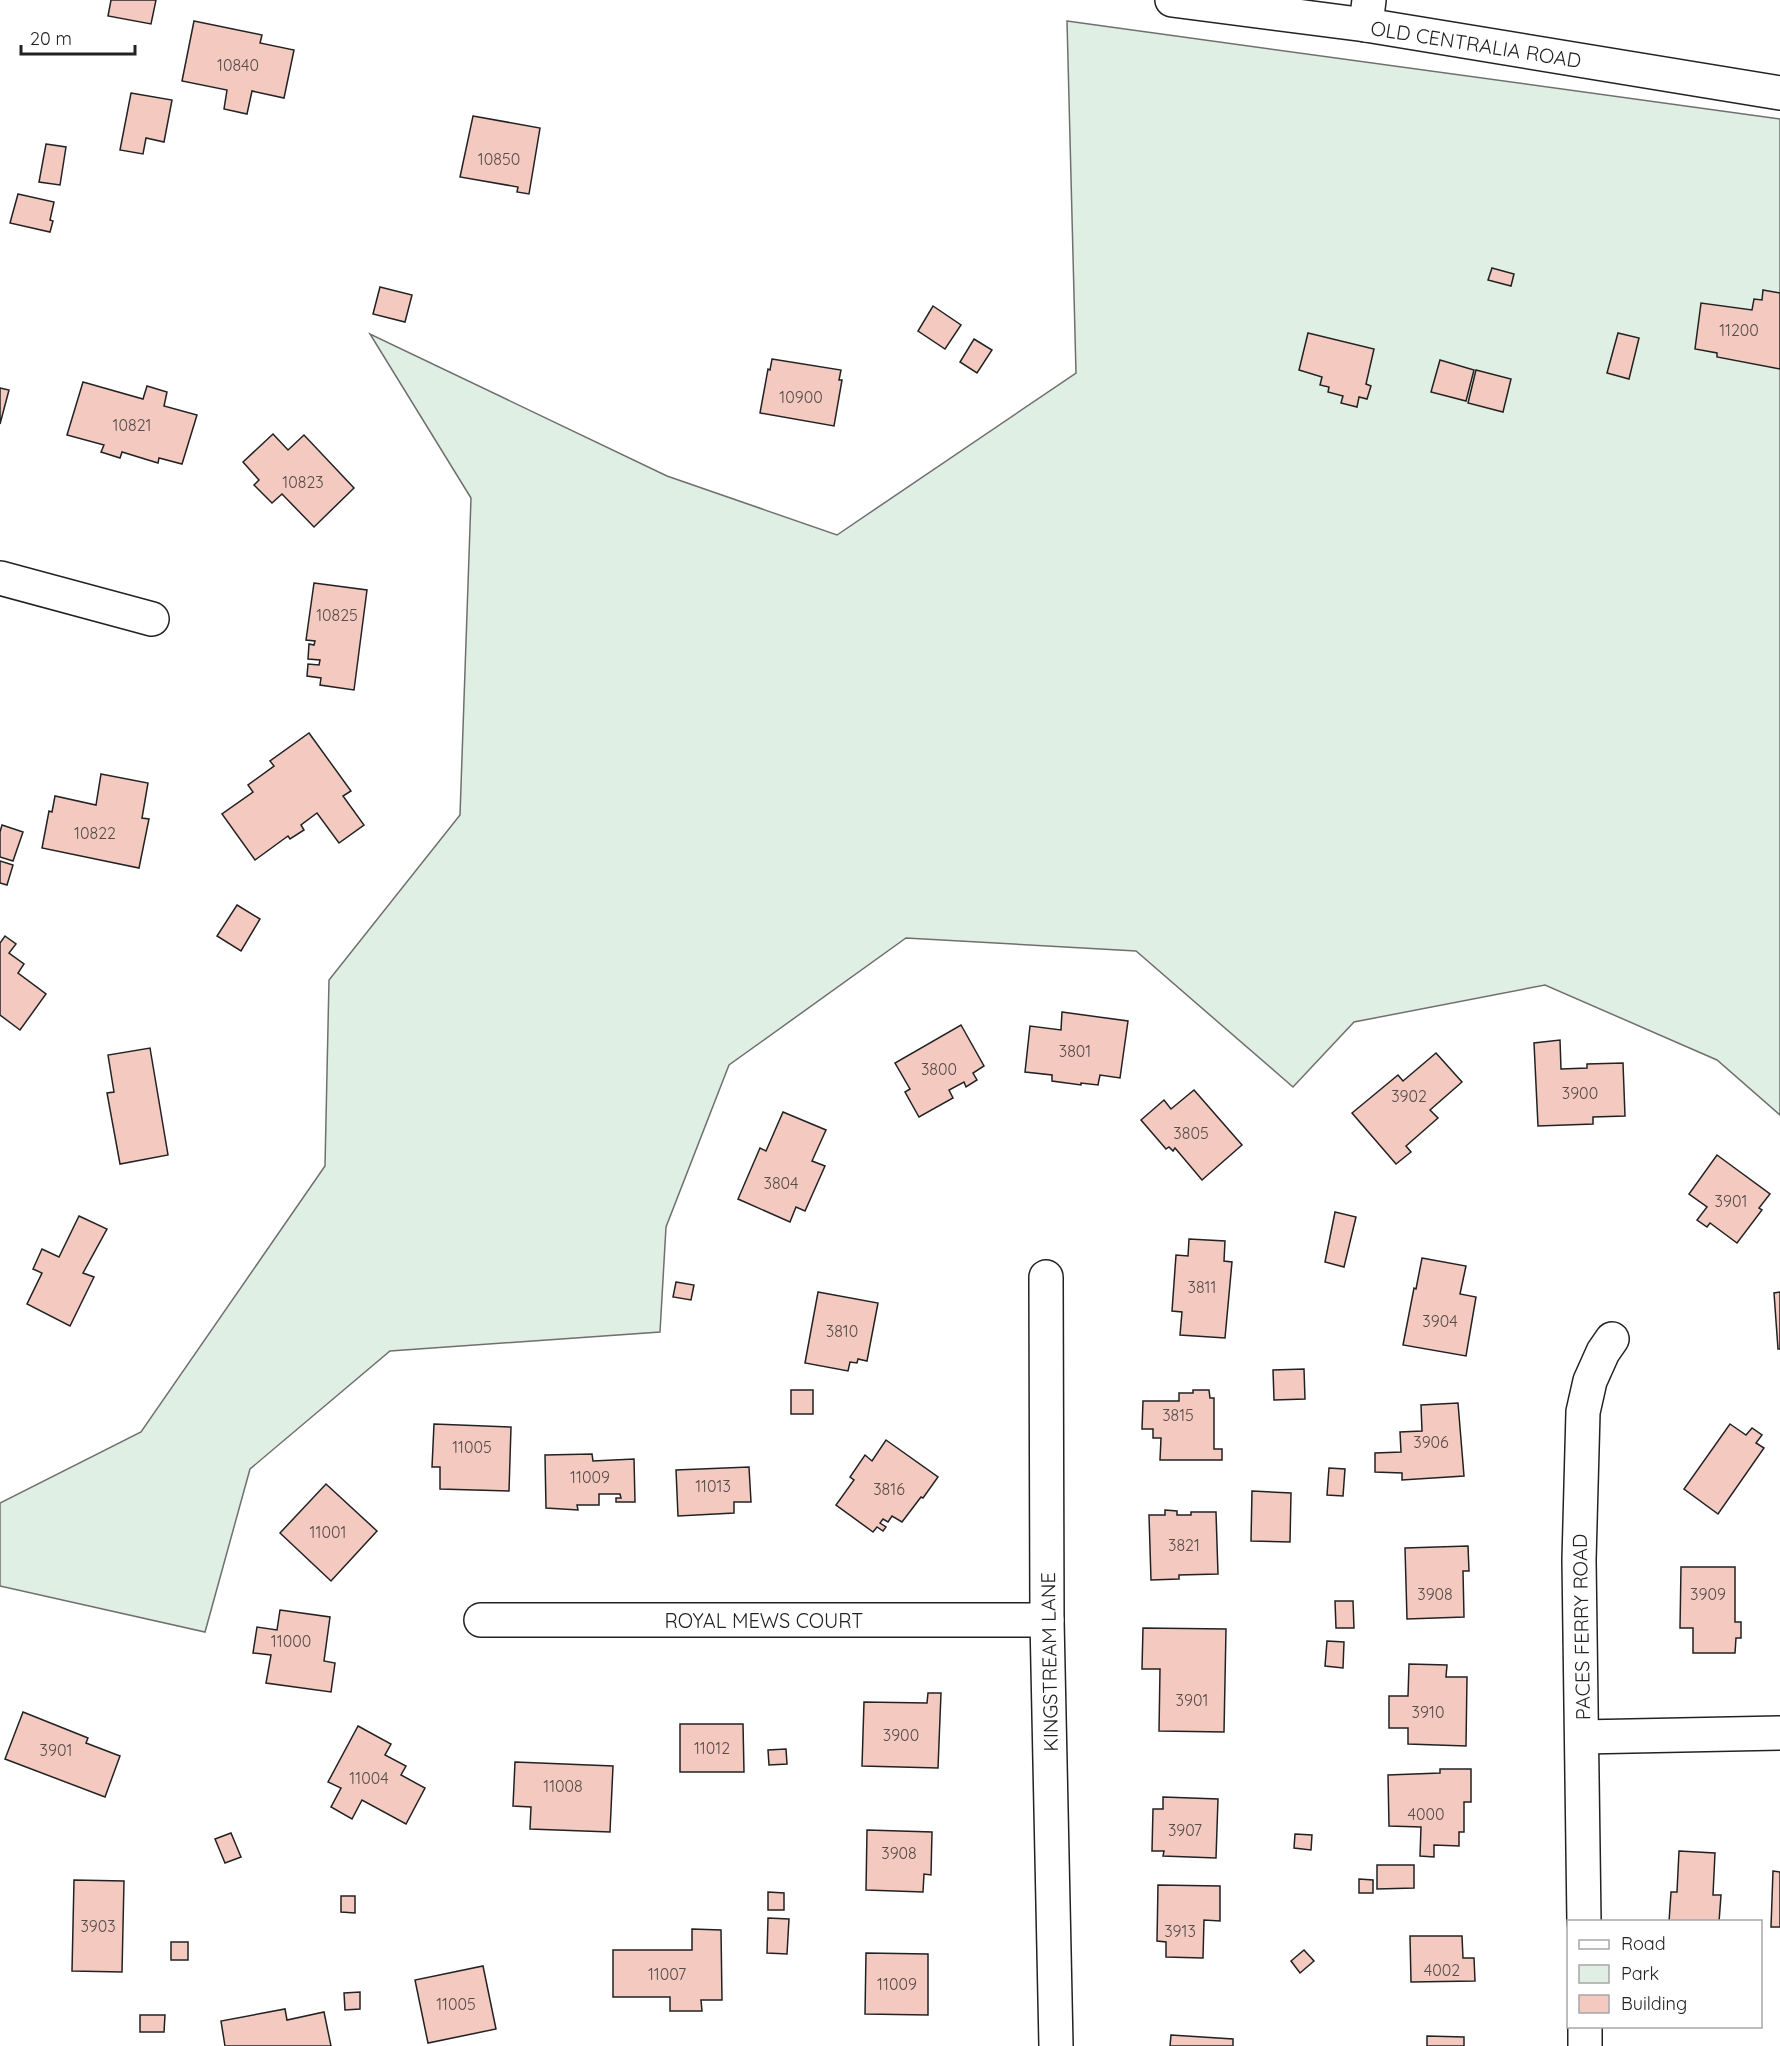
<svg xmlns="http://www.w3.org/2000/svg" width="1780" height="2046" viewBox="0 0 1780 2046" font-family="Quicksand,sans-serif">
  <rect width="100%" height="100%" fill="#fff"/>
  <path fill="#e0efe3" stroke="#6f6f6f" stroke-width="1.5" d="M1067,21l713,98v996l-63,-55 -172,-75 -191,37 -61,65 -157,-136 -230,-13 -177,127 -63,162 -6,105 -270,19 -140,118 -45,163 -205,-46v-83l141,-71 184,-266 4,-186 131,-165 11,-317 -101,-164 297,142 170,59 239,-162z"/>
  <g fill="#f3c9c0" stroke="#222" stroke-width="1.5">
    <path d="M111,0h45l-5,24 -43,-8z"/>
    <path d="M194,21l68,14 -2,8 34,7 -10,48 -32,-7 -5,23 -23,-5 3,-19 -45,-9z"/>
    <path d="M131,93l41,7 -8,42 -18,-4 -3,16 -23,-4z"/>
    <path d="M473,116l67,12 -11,66 -12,-2 1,-5 -58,-10z"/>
    <path d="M46,144l20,3 -6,38 -21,-3z"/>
    <path d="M18,194l36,8 -4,18 3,1 -3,11 -40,-9z"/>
    <path d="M1492,268l22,6 -3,12 -23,-6z"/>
    <path d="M380,287l32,8 -7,27 -32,-8z"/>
    <path d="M1763,290l17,3v76l-63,-12v-4l-22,-4 6,-46 51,7 2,-11 8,1z"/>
    <path d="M933,306l28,19 -16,24 -27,-18z"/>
    <path d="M1308,333l66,16 -8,35 5,2 -4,13 -8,-2 -2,10 -16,-4 2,-7 -15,-4 1,-5 -9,-2 2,-8 -23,-7z"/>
    <path d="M1618,333l21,5 -10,41 -22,-6z"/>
    <path d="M974,339l18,11 -15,23 -17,-11z"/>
    <path d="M772,359l69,11 -2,10h3l-8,46 -74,-13 8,-44 2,1z"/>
    <path d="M1440,360l34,10 -8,31 -35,-9z"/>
    <path d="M1476,370l35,9 -8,33 -35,-9z"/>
    <path d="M83,382l60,17 4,-13 20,6 -3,14 33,9 -15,49 -23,-6 -1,5 -36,-11 -2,6 -19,-6 3,-7 -37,-10z"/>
    <path d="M0,388l9,2 -9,34z"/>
    <path d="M273,434l15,16 16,-15 50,53 -40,39 -32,-33 -10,9 -18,-18 5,-5 -16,-18z"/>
    <path d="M314,583l53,7 -13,100 -34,-5 1,-7 -14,-2 1,-12 11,1 1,-5 -12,-1 1,-15 5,1 1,-4 -9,-1z"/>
    <path d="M309,733l42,58 -8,5 21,29 -25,18 -22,-30 -16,12 3,5 -14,9 -2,-3 -33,24 -33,-46 31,-22 -5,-7 26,-19 -4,-5z"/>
    <path d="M101,774l47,9 -6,35 7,1 -10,49 -97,-20 7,-37 3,1 3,-16 41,9z"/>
    <path d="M2,825l21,7 -10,29 -13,-4v-25z"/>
    <path d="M0,861l13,4 -6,20 -7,-2z"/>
    <path d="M237,905l23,14 -19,32 -24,-15z"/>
    <path d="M5,936l11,8 -7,9 15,11 -6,9 28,21 -26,36 -20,-15v-72z"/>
    <path d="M1062,1012l66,9 -8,57 -20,-3 -2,10 -17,-2v2l-29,-4v-6l-27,-3 5,-46 31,4z"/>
    <path d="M961,1025l23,41 -11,7 4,7 -11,7 -2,-5 -15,8 4,8 -34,19 -14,-25 5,-3 -15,-26z"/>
    <path d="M1560,1040l1,29 26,-1v-4l36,-1 2,53 -32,1v7l-55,2 -4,-83z"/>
    <path d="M150,1048l18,107 -48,9 -13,-71 7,-1 -6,-37z"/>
    <path d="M1436,1053l26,29 -32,28 8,8 -32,28 5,6 -15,12 -44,-51 46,-38 5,6z"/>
    <path d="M1194,1090l48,55 -40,35 -27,-32 -2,3 -4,-4 -3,2 -25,-29 23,-20 7,9z"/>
    <path d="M783,1112l43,18 -14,31 13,5 -20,45 -9,-4 -6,15 -52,-23 22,-51 6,3z"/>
    <path d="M1717,1155l53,39 -11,14 3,2 -25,33 -27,-20 -3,4 -10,-7 10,-13 -18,-13z"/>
    <path d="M1335,1212l21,5 -12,50 -19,-5z"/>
    <path d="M79,1216l28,13 -24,44 11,4 -24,49 -43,-22 15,-31 -9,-4 9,-20 17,8z"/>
    <path d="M1189,1239l36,2 -1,20 8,1 -7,76 -45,-3 2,-23 -10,-1 4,-56 12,1z"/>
    <path d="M1422,1258l44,8 -6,28 16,3 -10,59 -63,-11 11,-57 2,1z"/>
    <path d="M676,1282l18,3 -3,15 -18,-3z"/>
    <path d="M818,1292l60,11 -11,58 -9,-2 -1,4 -7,-1 -2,9 -43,-8z"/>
    <path d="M1780,1292v57h-2l-4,-56z"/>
    <path d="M1304,1369l1,30 -31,1 -1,-30z"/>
    <rect x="791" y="1390" width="22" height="24"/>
    <path d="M1193,1390h16l1,8h4v51h8v11h-62l1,-22h-8v-9h-11l1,-28h36v-8h14z"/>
    <path d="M1458,1403l6,73 -62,4v-7l-27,-1v-19l26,-1 -1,-20 22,-1 -1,-26z"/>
    <path d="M434,1424l77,3 -2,64 -69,-2v-22h-8z"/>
    <path d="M1730,1424l16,11 6,-7 10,7 -6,8 8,5 -46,66 -34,-25z"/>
    <path d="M886,1440l52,37 -15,21 -2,-1 -19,25 -10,-6 -4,6 -5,-3 -3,4 6,4 -3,4 -6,-4 -4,5 -37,-27 18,-25 -4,-3 15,-22 7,6z"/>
    <path d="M592,1454l1,7 41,-2 1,43h-19v-4h5l-1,-4h-21v11h-22l1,5 -32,-2 -1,-53z"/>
    <path d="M749,1467l2,35h-17v11l-56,3 -2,-46z"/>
    <path d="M1329,1468l16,1 -2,27 -16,-1z"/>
    <path d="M326,1484l51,47 -46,50 -51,-48z"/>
    <path d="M1252,1491l39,2 -1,49 -39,-1z"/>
    <path d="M1165,1510l12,1v4h14v-3h25l2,62 -39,1v4l-28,1 -2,-65h16z"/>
    <path d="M1468,1546l1,25h-6l1,46 -57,2 -2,-71z"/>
    <path d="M1681,1567h54v55h6v16h-5l-1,15h-42v-25h-13z"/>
    <path d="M1335,1601h18l1,27h-18z"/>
    <path d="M280,1610l50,7 -6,44 11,2 -4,29 -65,-9 5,-28 -18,-2 4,-26 20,3z"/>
    <path d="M1143,1628l83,1 -2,103 -65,-1 1,-62h-18z"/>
    <path d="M1327,1641l17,1 -1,26 -18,-2z"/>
    <path d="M1409,1664l38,1 -1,12h21l-1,69 -58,-2v-16h-19v-32h19z"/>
    <path d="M928,1693h13l-3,75 -76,-2 2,-64 63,1z"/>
    <path d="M23,1712l65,26 -2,5 34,13 -15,41 -100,-38z"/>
    <path d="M680,1724h63l1,48h-64z"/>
    <path d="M358,1726l33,18 -6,11 21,11 -5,9 24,13 -19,36 -44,-24 -10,19 -21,-12 10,-19 -13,-6z"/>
    <path d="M786,1749l1,15 -18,1 -1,-15z"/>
    <path d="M515,1762l98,4 -3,66 -80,-3 1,-22 -18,-1z"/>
    <path d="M1440,1769h31v33h-7v30h-5v14l-25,-1v12l-14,-1 1,-29 -32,-1 -1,-51 52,-2z"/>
    <path d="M1163,1797l55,2 -2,59 -53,-2 1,-5h-12l1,-42h10z"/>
    <path d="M867,1830l65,2 -1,43 -7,-1 -1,18 -57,-2z"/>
    <path d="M231,1833l10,24 -16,6 -10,-24z"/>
    <path d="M1295,1834l17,1 -1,15 -17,-2z"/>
    <path d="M1679,1851l36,2 -2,42h8l-2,27h-50l2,-30h6z"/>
    <path d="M1377,1865h37v23l-37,1z"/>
    <path d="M1773,1871l7,1v55h-9z"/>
    <path d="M1359,1879l14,1v13h-14z"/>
    <path d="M74,1880l50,1 -2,91 -50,-1z"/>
    <path d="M1158,1885l62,1v35l-16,-1 -1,38 -37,-1v-15l-9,-1z"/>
    <path d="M768,1892l16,1v17h-16z"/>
    <path d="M341,1896h14v17l-14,-1z"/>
    <path d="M768,1918l21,1 -2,35 -20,-1z"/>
    <path d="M692,1929l29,1 1,70h-21l1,11h-32v-14h-57v-47h79z"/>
    <path d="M1410,1936h52l1,22h11l1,23 -64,1z"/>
    <rect x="171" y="1942" width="17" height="18"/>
    <path d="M1304,1950l10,11 -14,12 -9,-12z"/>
    <path d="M866,1953l62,1v61l-63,-1z"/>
    <path d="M483,1966l13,63 -68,14 -13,-63z"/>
    <path d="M360,1992v17l-15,1 -1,-17z"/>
    <path d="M285,2009l2,11 37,-8 7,34h-106l-4,-25z"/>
    <path d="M140,2015h25l-1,17h-24z"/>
    <path d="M1171,2035l62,4v7h-63z"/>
    <path d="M1427,2036l37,1v9h-37z"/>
  </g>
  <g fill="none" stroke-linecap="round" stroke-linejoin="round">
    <defs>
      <g id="street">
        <path d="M1366,25l3,-25"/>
        <path d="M0,578l152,41"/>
        <path d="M1046,1277l1,343 9,426"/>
        <path d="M481,1620h566"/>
        <path d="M1582,1737l198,-4"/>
        <path d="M1584,1922l-5,-362 4,-148 7,-31 13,-29 9,-13"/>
        <path d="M1585,2026v20"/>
      </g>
      <path id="secondary" d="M1172,0l194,25 414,68"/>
    </defs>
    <use href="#street" stroke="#222" stroke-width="36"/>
    <use href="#secondary" stroke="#222" stroke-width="36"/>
    <use href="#street" stroke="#fff" stroke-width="33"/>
    <use href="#secondary" stroke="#fff" stroke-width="33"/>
  </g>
  <g text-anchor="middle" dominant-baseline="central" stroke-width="4.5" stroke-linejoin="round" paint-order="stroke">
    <g font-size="16" fill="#564c4a">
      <text x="238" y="65">10840</text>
      <text x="499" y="159">10850</text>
      <text x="1739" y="330">11200</text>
      <text x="801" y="397">10900</text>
      <text x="132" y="425">10821</text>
      <text x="303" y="482">10823</text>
      <text x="337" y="615">10825</text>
      <text x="95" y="833">10822</text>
      <text x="1075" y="1051">3801</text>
      <text x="939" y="1069">3800</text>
      <text x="1580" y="1093">3900</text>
      <text x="1409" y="1096">3902</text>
      <text x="1191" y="1133">3805</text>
      <text x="781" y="1183">3804</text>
      <text x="1731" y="1201">3901</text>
      <text x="1202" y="1287">3811</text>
      <text x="1440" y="1321">3904</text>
      <text x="842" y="1331">3810</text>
      <text x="1178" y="1415">3815</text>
      <text x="1431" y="1442">3906</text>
      <text x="472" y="1447">11005</text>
      <text x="590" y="1477">11009</text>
      <text x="713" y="1486">11013</text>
      <text x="889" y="1489">3816</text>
      <text x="328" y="1532">11001</text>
      <text x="1184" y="1545">3821</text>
      <text x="1435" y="1594">3908</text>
      <text x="1708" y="1594">3909</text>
      <text x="291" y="1641">11000</text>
      <text x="1192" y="1700">3901</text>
      <text x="1428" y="1712">3910</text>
      <text x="901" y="1735">3900</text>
      <text x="712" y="1748">11012</text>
      <text x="56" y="1750">3901</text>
      <text x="369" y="1778">11004</text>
      <text x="563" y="1786">11008</text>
      <text x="1426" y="1814">4000</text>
      <text x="1185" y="1830">3907</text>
      <text x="899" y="1853">3908</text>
      <text x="98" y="1926">3903</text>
      <text x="1180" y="1931">3913</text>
      <text x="1442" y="1970">4002</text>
      <text x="667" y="1974">11007</text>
      <text x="897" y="1984">11009</text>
      <text x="456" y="2004">11005</text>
    </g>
    <g font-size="20" fill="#222" stroke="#fff">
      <text transform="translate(1476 44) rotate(9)">OLD CENTRALIA ROAD</text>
      <text x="764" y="1620">ROYAL MEWS COURT</text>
      <text transform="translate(1581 1627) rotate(-91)">PACES FERRY ROAD</text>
      <text transform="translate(1049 1662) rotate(-91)">KINGSTREAM LANE</text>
    </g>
  </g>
  <rect x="1567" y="1920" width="195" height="108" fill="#ffffff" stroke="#a7a7a7" stroke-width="1.5"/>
  <rect x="1579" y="1940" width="30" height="9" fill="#ffffff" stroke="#a7a7a7" stroke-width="1.5"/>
  <text x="1621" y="1950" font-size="18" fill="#222222">Road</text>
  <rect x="1579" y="1965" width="30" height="18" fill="#e0efe3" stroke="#a7a7a7" stroke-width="1.5"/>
  <text x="1621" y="1980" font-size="18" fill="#222222">Park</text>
  <rect x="1579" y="1995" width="30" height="18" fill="#f3c9c0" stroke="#a7a7a7" stroke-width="1.5"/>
  <text x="1621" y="2010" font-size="18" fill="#222222">Building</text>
  <path d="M21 45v9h114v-9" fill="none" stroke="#222222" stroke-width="3"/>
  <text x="30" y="45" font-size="18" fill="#222222" stroke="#ffffff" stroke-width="4.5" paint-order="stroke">20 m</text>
</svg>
